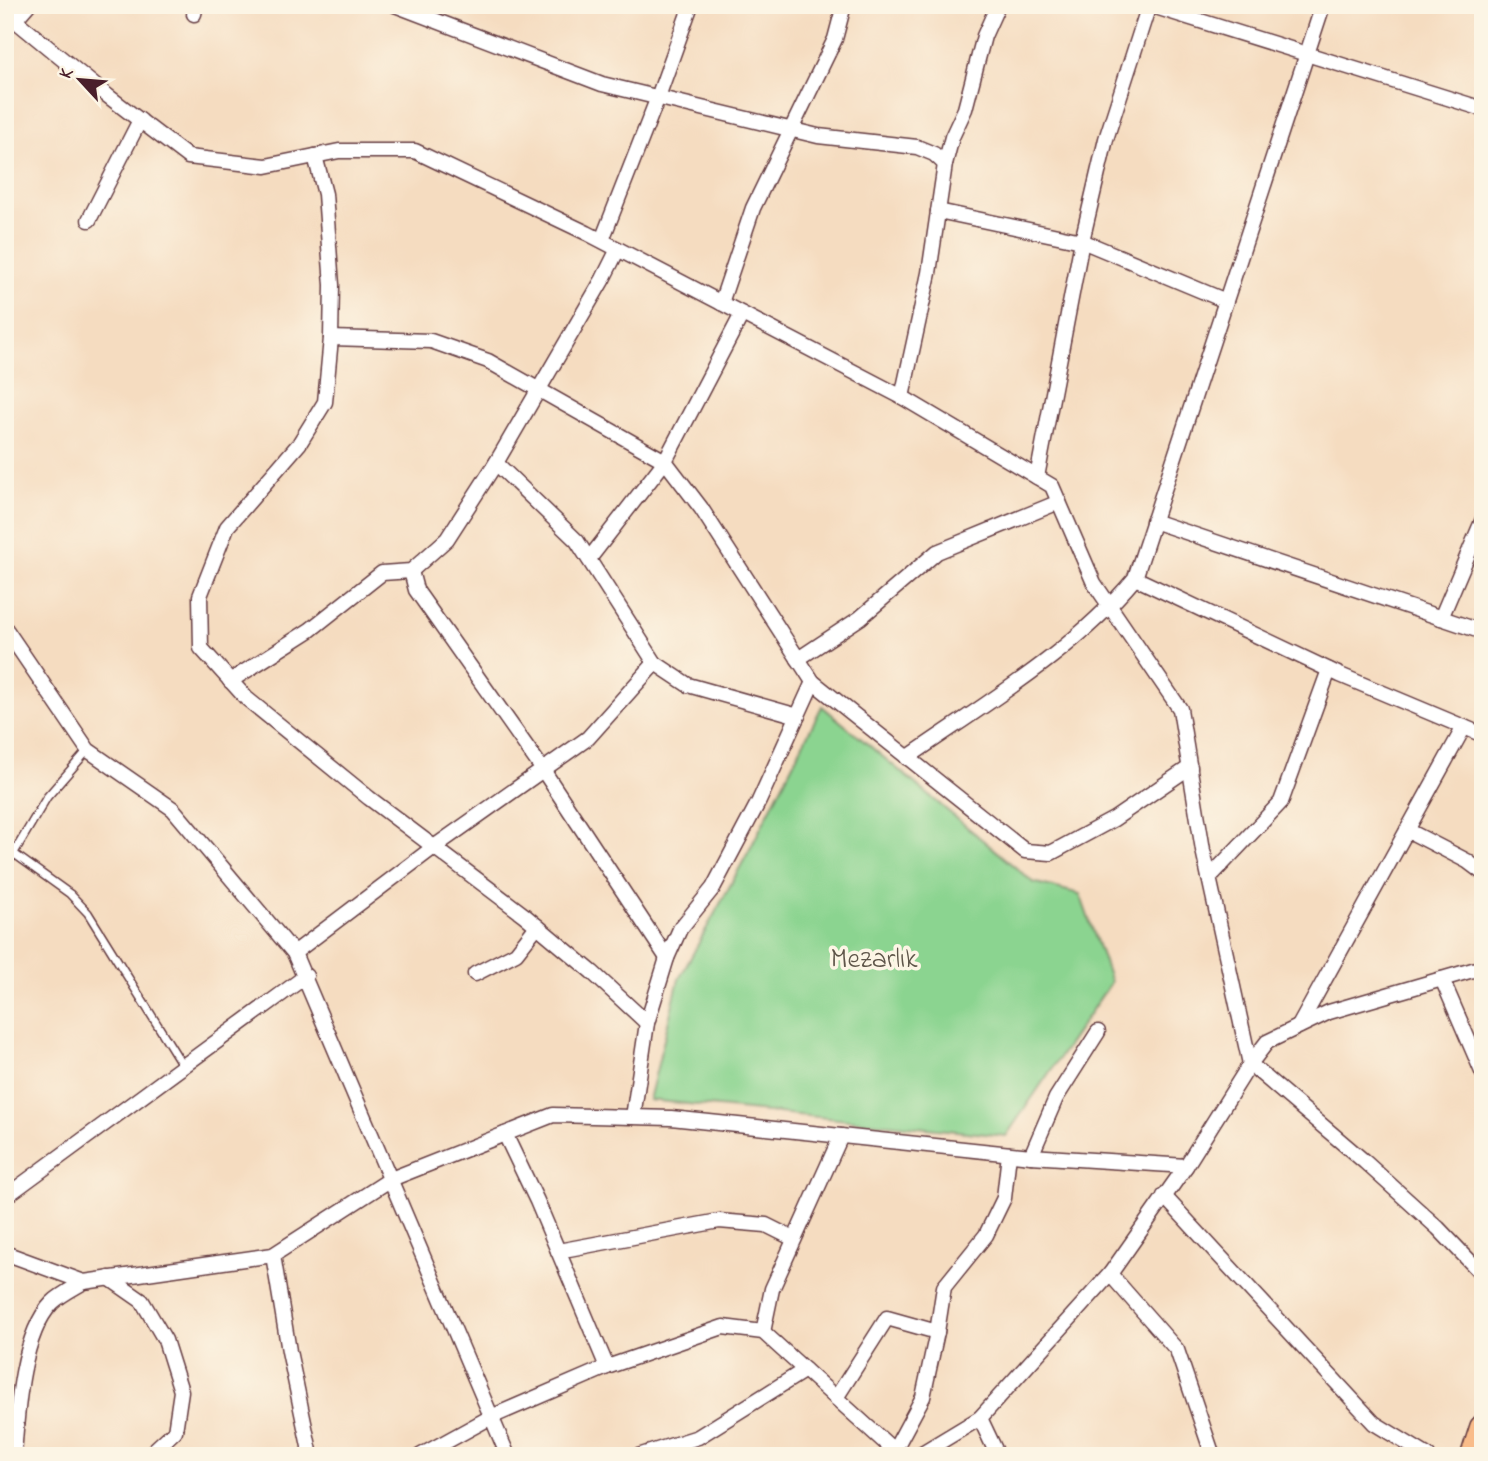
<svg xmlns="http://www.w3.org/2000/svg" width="1488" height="1461" viewBox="0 0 1488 1461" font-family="'Indie Flower',sans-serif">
  <rect width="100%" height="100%" fill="#fcf5e5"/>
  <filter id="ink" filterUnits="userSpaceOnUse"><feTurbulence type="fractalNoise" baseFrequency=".0143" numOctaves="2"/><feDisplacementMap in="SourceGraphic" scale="14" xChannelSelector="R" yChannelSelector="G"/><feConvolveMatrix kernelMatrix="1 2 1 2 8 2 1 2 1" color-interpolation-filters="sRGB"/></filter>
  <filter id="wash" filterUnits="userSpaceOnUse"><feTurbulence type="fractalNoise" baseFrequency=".00686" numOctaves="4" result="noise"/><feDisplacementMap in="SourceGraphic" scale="28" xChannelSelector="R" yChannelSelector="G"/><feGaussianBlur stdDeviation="1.57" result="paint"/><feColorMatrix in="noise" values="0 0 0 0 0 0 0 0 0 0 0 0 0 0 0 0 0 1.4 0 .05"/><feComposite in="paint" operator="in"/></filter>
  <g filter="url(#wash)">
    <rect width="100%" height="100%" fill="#f5dcc0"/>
    <path fill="#8bd490" stroke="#6a7a5e" stroke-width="2" d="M822,706l211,176 47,12 31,88 -105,154 -357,-36 30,-121 71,-130z"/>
  </g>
  <g filter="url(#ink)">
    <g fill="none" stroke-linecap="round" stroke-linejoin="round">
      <defs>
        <g id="lane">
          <path d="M13,853l57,41 18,19 95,153"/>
          <path d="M5,868l42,-71 41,-47"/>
        </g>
        <g id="street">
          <path d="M395,5l207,79 216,52 99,11 17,7 11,10"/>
          <path d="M1149,5l334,104"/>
          <path d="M5,12l95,78 88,67 78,9 73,-15h76l172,82 315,164 150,89 42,97 86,126 23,141 47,214 115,98 73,66 45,47"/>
          <path d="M194,14l2,-9"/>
          <path d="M15,20l13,-15"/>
          <path d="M315,156l10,38 7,91 -1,53 -6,64 -26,42 -72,83 -27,69 1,52 45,50 123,100 155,117 68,57 55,51"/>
          <path d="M938,211l144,30 144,60"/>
          <path d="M89,220l51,-100"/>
          <path d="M602,240l56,-143 33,-92"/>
          <path d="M721,303l32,-95 82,-169 9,-34"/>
          <path d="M331,338l100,3 57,20 177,100 36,47 112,174 212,169 26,2 63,-34 76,-52"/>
          <path d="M902,397l27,-124 16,-109 7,-27 13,-28 19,-73 14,-31"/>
          <path d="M496,463l81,78 78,122 33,22 110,31"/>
          <path d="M1037,477l45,-236 24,-102 43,-134"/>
          <path d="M1153,521l330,111"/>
          <path d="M589,559l76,-98 77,-147"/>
          <path d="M411,571l5,19 127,180 124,188"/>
          <path d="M1135,578l205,97 143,60"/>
          <path d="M1441,618l42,-99"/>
          <path d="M5,628l83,122 85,59 121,144 214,503"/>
          <path d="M798,659l62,-41 77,-66 122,-50"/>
          <path d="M230,681l80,-51 72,-57 29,-2 36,-32 49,-76 107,-184 15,-30"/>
          <path d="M907,758c79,-55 166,-106 228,-180l188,-573"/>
          <path d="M1407,830l60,31 16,12"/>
          <path d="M1209,878l72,-76 48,-132"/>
          <path d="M294,953l140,-106 154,-109 67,-75"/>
          <path d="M475,974l41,-21 21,-27"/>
          <path d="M1442,979l41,95"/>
          <path d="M1299,1026l165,-299"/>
          <path d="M633,1117l14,-94 20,-65 13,-29 33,-41 46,-87 54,-119"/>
          <path d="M505,1134l32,67 70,166"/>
          <path d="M1031,1156l25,-58 42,-66"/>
          <path d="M1164,1196l210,227 54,33"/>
          <path d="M5,1197l301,-221"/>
          <path d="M558,1251l161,-30 47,4 28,14"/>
          <path d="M5,1253l79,29 189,-27 118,-76 162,-64 118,3 360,38 155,10"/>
          <path d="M273,1255l16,96 22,105"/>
          <path d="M1110,1274l67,76 36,106"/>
          <path d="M109,1278l33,23 23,39 16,51 -6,40 -27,25"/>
          <path d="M763,1332l9,-43 69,-153"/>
          <path d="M836,1398l51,-80 50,14 7,-45 42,-52 18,-37 5,-44"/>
          <path d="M980,1418l18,38"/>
          <path d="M894,1451l29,-54 14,-65"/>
          <path d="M14,1456c3,-43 7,-121 38,-153 8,-8 22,-15 32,-21"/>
          <path d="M420,1456l71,-39 116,-50 116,-40 40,5 137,124"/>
          <path d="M638,1456l60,-19 107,-67"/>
          <path d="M917,1456l63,-38 130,-144 76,-108 64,-102 17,-22 62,-30 154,-45"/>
        </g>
        <path id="highway" d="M1474,1456l9,-28"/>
      </defs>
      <use href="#lane" stroke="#643b41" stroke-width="10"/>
      <use href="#street" stroke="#643b41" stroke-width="17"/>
      <use href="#highway" stroke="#643b41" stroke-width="29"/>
      <use href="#lane" stroke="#fff" stroke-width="7"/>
      <use href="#street" stroke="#fff" stroke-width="14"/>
      <use href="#highway" stroke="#f9bc8a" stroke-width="26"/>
    </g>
  </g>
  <g text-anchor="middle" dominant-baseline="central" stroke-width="7" stroke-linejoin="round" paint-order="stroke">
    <g font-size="28" fill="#5e5549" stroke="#fcf5e5">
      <text x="874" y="960">Mezarlık</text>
    </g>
  </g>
  <rect width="1488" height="1461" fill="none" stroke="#fcf5e5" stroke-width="28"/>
  <g transform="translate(80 80) rotate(296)" stroke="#fcf5e5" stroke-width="5" paint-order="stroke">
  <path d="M0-5L12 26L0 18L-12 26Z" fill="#4a1f2b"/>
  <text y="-10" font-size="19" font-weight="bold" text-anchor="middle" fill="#4a1f2b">K</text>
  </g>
</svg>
